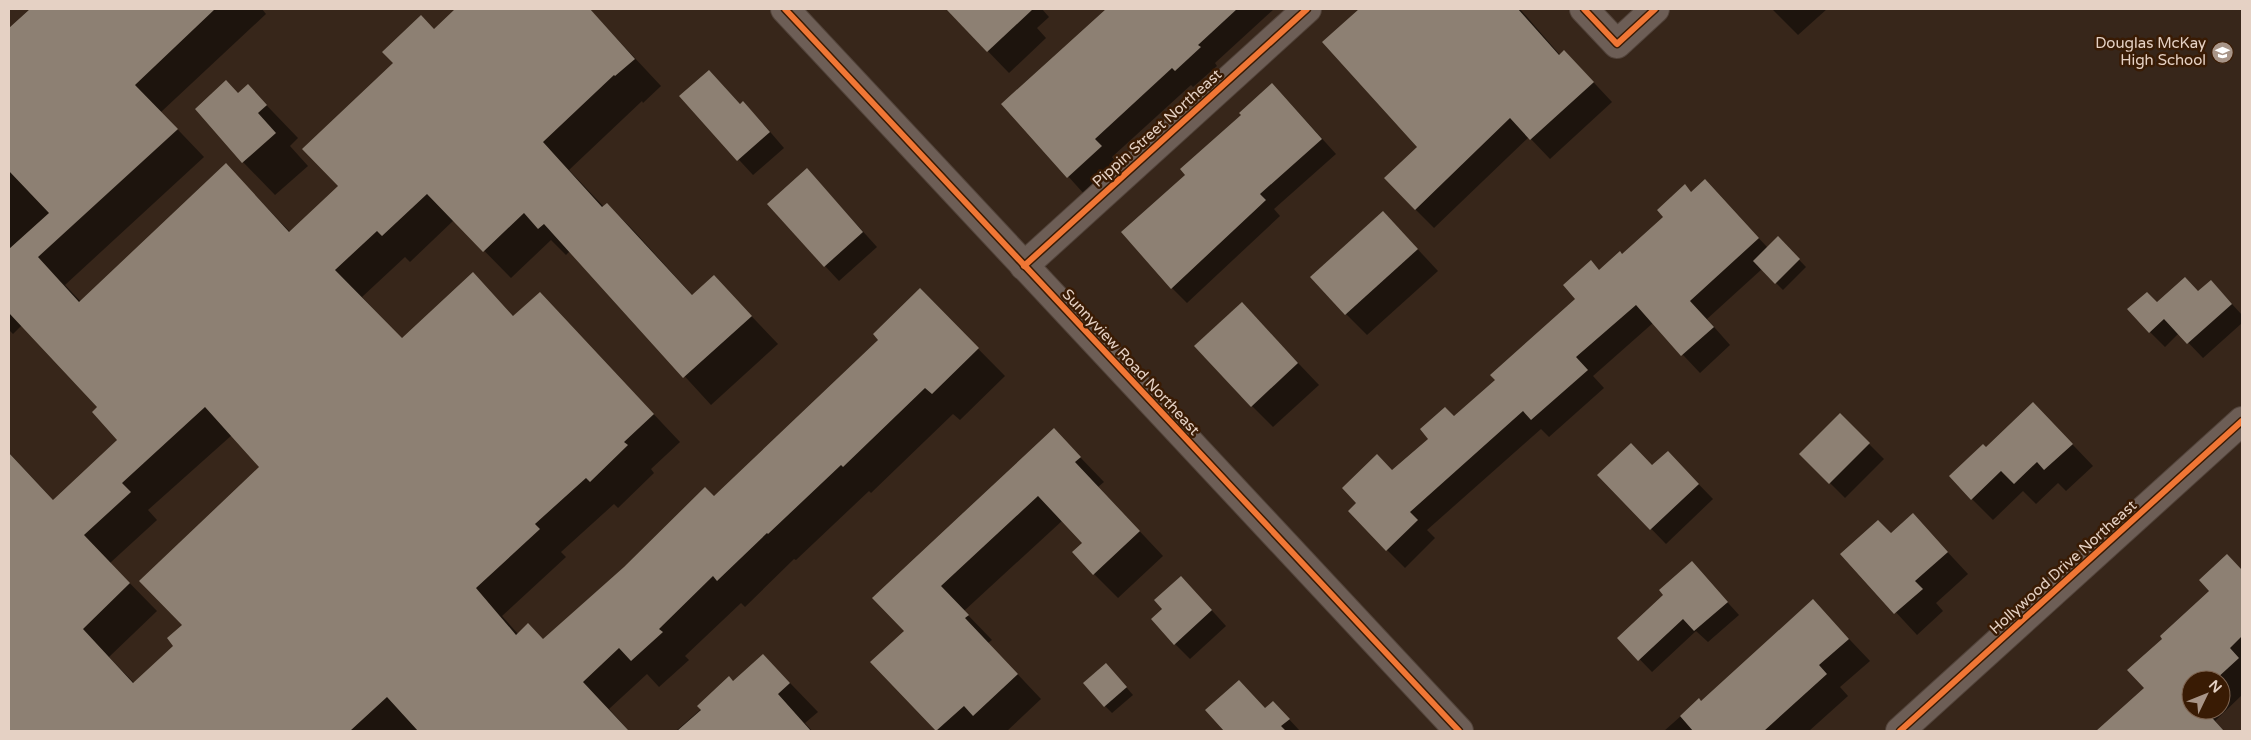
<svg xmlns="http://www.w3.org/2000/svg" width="2251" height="740" viewBox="0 0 2251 740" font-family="'Varela Round',sans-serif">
  <rect width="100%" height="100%" fill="#37261a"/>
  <g fill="#0007" fill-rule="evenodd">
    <path d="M31,9h231l4,5 -105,98 43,45 -139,128 16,17 145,-137 64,67 50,-46 95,-156 22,-21h132l72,77 -18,17 -1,-2 -73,69 35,37 3,-3 27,27 59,65 21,-19 64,67 -67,61 -141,-154 -4,4 -15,-15 -40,38 -57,-58 -44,42 -5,-5 -43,40 40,42 71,-65 41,43 26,-23 140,148 -29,27 3,4 -36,35 -4,-4 -53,48 5,5 -64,59 16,18 26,7 170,-143 166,-158 40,-50 85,86 -45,44 -7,-6 -82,79 -2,-2 -73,69 -2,-1 -49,48 -4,-4 -56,53 4,4 -30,27 -12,-13 -38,35 20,22h-620v-278l45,48 64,-61 -19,-33 -77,-82 -9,9 -4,-4v-297zM232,435l29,33 -87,178 -40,37 -25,-26 48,-46 -47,-48 47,-43 -9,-10z"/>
    <path d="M947,9h95l7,8 -12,11 9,10 -37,35z"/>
    <path d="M1108,9h166l-59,54 2,3 -24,21 -2,-2 -79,72 6,8 -33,30 -82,-91z"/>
    <path d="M1360,9h160l40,46 23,16 29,31 -62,57 -21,-22 -95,91 -19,-19 4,-62 -95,-105z"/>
    <path d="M1772,9h55l-29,26z"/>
    <path d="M709,71l32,34 2,-2 15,15 26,30 -31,27 -72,-78z"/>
    <path d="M248,86l50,52 -8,8 18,20 -33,29 -32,-33 -5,-68z"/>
    <path d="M1287,100l49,54 -62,55 6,7 -93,87 -15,-15z"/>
    <path d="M1705,181l63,67 10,-10 28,29 -23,23 -21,-21 -55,50 23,26 -30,28 -47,-50 -60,53 11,12 -55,49 -8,-8 -114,101 8,8 -30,30 -18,-18 6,-79 103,-91 81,-81 23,-28 22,-15z"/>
    <path d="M821,185l56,62 -38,34 -14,-15z"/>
    <path d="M1383,212l55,59 -71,64 -21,-21z"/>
    <path d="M2211,281l31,34v8l-39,35 -24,-25 -14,14 -15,-15 7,-28 41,-11z"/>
    <path d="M1242,304l77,81 -46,42 -21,-21z"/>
    <path d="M1840,415l44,44 -39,39 -44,-44z"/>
    <path d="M2054,425l39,41 -27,25 -8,-8 -22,21 -13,-13 -30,29 -21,-21 14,-51z"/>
    <path d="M1054,430l50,52 -6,5 65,69 -45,42 -24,-24 -10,-31 -21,-23 -99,91 28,29 -4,3 53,56 -34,32h-69l-66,-69 34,-31z"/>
    <path d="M1653,466l29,1 31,32 -47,45 -67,-69z"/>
    <path d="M1913,515l55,59 -32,29 7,8 -26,24 -75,-81 49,-20z"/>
    <path d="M2227,555l15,16v124l-27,26 9,10h-115l-5,-5 42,-38 18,-49 46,-48zM2191,680h30v30h-30z"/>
    <path d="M1692,563l47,52 -31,27 -12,-11 -44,41 -33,-34 45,-43z"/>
    <path d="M1196,593l30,33 -36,33 -15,-15z"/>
    <path d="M1813,601l57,60 -30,26 8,9 -39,35h-145l35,-31 2,3z"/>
    <path d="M763,655l55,57 -13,11 7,8h-136z"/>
    <path d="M1113,672l20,23 -21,18 -7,-7z"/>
    <path d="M1265,709l22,8 13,14h-74l-19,-21z"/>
  </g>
  <g fill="#8d8073" fill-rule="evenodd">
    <path d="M30,9h185l-80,76 43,44 -140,128 41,45 147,-139 63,69 49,-46 -36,-37 91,-86 -11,-11 39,-37 13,14 21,-20h135l45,50 -20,17 -1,-1 -71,67 59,65 5,-4 85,92 22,-20 38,41 -69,62 -139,-154 -6,5 -14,-16 -41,39 -56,-58 -45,42 -5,-5 -42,39 67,68 71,-66 40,44 27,-24 114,122 -30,28 4,3 -38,37 -4,-4 -51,46 5,5 -64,59 40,47 12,-12 15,16 81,-72 81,-80 9,9 164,-156 -5,-6 47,-46 59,60 -47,46 -7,-6 -82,79 -2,-2 -73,69 -1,-1 -50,48 -4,-5 -54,53 4,3 -32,29 -12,-13 -36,34 46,49h-211l-31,-34 -37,34h-341v-278l44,47 64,-60 -25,-28 5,-5 -88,-94v-64l40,-36 -40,-42v-143zM205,407l54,60 -120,114 43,44 -15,13 6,8 -40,37 -50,-54 47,-46 -46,-48 47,-43 -9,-9z"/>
    <path d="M946,9h87l-46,43z"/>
    <path d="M1106,9h131l-39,36 3,2 -26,24 -3,-3 -77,71 7,7 -35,32 -66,-74z"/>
    <path d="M1359,9h159l41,46 5,-5 30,32 -64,58 -20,-22 -95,92 -31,-32 33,-31 -95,-105z"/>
    <path d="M709,70l31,34 3,-3 27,31 -33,29 -58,-65z"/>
    <path d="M226,80l12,13 10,-9 19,21 -9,8 18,20 -34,30 -47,-54z"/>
    <path d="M1272,83l50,56 -62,55 6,6 -95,89 -50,-57 64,-57 -5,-6 61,-54 -2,-2z"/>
    <path d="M807,168l56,64 -39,35 -57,-63z"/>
    <path d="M1705,179l54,59 -69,63 24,26 -33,29 -45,-51 -60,52 12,13 -57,50 -8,-9 -113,101 8,8 -32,31 -38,-40 8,-8 -14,-15 35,-34 15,16 36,-31 -8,-10 25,-22 9,9 41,-36 -5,-5 85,-76 -12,-14 28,-25 8,10 21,-19 2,3 41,-37 -6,-7 28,-26 6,8z"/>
    <path d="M1383,211l35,38 -73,66 -35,-38z"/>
    <path d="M1778,236l22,23 -25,25 -22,-23z"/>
    <path d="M2185,277l13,14 13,-11 21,24 -45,40 -23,-25 -15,14 -22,-24 20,-17 10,10z"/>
    <path d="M1242,302l56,61 -47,44 -57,-61z"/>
    <path d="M2033,402l40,42 -29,26 -7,-8 -23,22 -13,-13 -30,29 -22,-24 34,-32 3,3z"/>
    <path d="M1840,413l30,30 -41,41 -30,-30z"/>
    <path d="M1054,428l27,29 -6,5 65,69 -47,44 -21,-23 10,-9 -44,-47 -97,90 28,29 -4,3 53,56 -45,42 -9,-10 -28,25 -66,-69 34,-31 -32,-33z"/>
    <path d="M1631,443l21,22 16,-14 31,33 -49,46 -53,-55z"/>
    <path d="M1913,513l35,39 -33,29 8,8 -29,25 -54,-60 38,-34 13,13z"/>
    <path d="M2227,554l15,16v66l-12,12 9,10 -24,22h-24v30h14l19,21h-128l48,-43 -17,-18 35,-31 -2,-3 49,-45 -10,-11z"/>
    <path d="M1692,561l36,41 -34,29 -11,-12 -45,42 -21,-23 46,-43 -4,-5z"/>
    <path d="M1181,576l31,34 -38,35 -23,-26 11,-10 -8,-9z"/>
    <path d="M1813,599l36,40 -30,26 8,9 -63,57h-71l-13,-15 19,-18 2,3z"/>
    <path d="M763,654l27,29 -12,11 33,37h-134l24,-21 -4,-4 32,-30 4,5z"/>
    <path d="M1106,663l21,24 -23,20 -21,-24z"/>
    <path d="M1239,680l26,28 8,-7 17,18 -9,7 5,5h-62l-19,-21z"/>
  </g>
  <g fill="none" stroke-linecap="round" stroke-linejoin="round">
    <defs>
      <g id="minor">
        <path d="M1584,9l33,35 38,-35"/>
        <path d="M1024,266l283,-257"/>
      </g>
      <path id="tertiary" d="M1900,731l342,-310"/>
      <path id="secondary" d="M785,9l674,722"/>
    </defs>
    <use href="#minor" stroke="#52433a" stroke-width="30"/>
    <use href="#tertiary" stroke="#52433a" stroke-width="30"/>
    <use href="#secondary" stroke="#52433a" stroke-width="30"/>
    <use href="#minor" stroke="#6d5e56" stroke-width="28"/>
    <use href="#tertiary" stroke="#6d5e56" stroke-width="28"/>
    <use href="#secondary" stroke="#6d5e56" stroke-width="28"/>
    <defs>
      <g id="cycleway">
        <path d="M785,9l674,722"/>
        <path d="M1584,9l33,35 38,-35"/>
        <path d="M1024,266l283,-257"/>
        <path d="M1900,731l342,-310"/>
      </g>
    </defs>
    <use href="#cycleway" stroke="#391b04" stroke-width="9"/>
    <use href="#cycleway" stroke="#f07635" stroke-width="6"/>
  </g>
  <defs>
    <symbol id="school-disc" viewBox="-11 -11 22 22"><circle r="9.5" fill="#a89588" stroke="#391b04"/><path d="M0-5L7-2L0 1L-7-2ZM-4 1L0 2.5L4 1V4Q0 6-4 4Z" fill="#fff"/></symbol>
  </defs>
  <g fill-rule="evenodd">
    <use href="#school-disc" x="2210" y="40" width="25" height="25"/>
  </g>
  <g text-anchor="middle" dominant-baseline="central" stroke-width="5" stroke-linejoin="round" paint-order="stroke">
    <g font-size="15" fill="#e5d1c4" stroke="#391b04" text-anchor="end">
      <text x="2206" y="43">Douglas McKay<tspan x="2206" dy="17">High School</tspan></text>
    </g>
    <g font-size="15" fill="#e5d1c4" stroke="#391b04">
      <text transform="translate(1157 128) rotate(-42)">Pippin Street Northeast</text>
      <text transform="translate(1131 362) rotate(47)">Sunnyview Road Northeast</text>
      <text transform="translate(2063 567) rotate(-42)">Hollywood Drive Northeast</text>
    </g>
  </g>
  <rect width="2251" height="740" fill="none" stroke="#e5d1c4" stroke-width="20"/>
  <g transform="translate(2206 695) rotate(47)"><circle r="24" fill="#391b04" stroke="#7e6451"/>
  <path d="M0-4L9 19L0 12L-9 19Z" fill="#a89588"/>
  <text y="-8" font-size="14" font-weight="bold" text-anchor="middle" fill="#e5d1c4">N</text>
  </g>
</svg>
